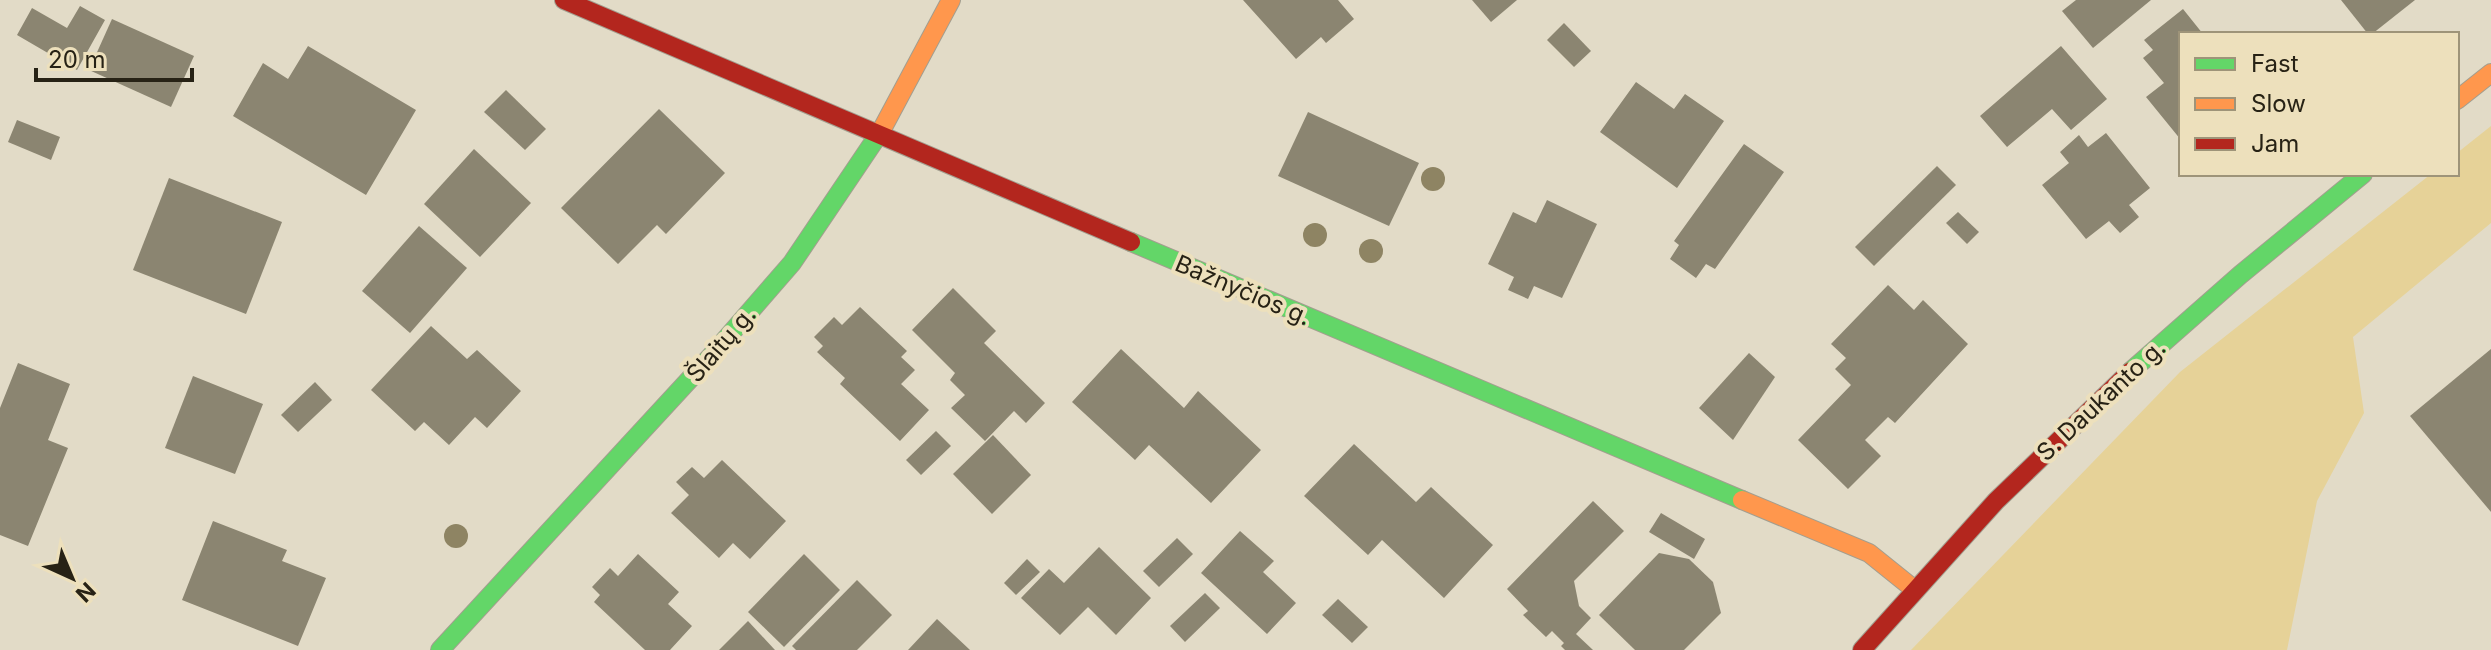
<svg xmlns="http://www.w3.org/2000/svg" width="2491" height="650" viewBox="0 0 2491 650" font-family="Inter,sans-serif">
  <rect width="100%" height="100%" fill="#e2dbc7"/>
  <path fill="#e6d298" d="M2491,126v97l-138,114 11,76 -47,88 -30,149h-376l269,-278 251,-198h26v-21z"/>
  <g fill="#8b8571">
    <path d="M1243,0h95l16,19 -28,24 -5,-6 -25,22z"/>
    <path d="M1472,0h45l-26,22z"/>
    <path d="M2076,0h75l-58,48 -31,-37z"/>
    <path d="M2341,0h74l-43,34h-4z"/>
    <path d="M80,6l25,14 -28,50 -60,-35 15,-27 35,20z"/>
    <path d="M2183,9l20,25h-22v106l-35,-43 18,-14 -21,-25 10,-8 -9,-10z"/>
    <path d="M112,19l82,37 -23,51 -82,-37z"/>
    <path d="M1564,23l27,28 -17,16 -27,-27z"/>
    <path d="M308,46l108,64 -50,85 -133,-79 30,-53 25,16z"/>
    <path d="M2061,46l46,53 -36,31 -19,-21 -45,38 -27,-31z"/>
    <path d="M1636,82l38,27 11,-15 39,27 -47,67 -77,-56z"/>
    <path d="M506,90l40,39 -21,21 -41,-38z"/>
    <path d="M659,109l66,64 -59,61 -9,-9 -39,39 -57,-56z"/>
    <path d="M1308,112l111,51 -30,63 -111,-50z"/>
    <path d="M17,120l43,17 -9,23 -43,-18z"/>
    <path d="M2106,133l44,55 -21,17 10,12 -19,16 -11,-12 -23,18 -44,-54 27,-22 -9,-11 19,-17 9,12z"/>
    <path d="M1744,144l40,28 -69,97 -9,-5 -10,14 -26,-19 9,-14 -5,-4z"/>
    <path d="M474,149l57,54 -51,54 -56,-53z"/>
    <path d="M1937,166l19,19 -82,81 -19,-19z"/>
    <path d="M169,178l113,44 -36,92 -113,-44z"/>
    <path d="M1547,200l50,24 -35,74 -28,-12 -6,13 -20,-9 6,-13 -26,-13 25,-52 23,11z"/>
    <path d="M1958,212l21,20 -12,12 -21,-21z"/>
    <path d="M419,226l48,42 -57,65 -48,-42z"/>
    <path d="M1888,285l26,25 9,-10 45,44 -73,79 -7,-6 -23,23 16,16 -33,33 -50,-49 53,-55 -16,-16 11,-11 -15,-14z"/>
    <path d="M953,288l43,43 -12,12 61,60 -19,20 -12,-12 -29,30 -34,-33 14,-13 -15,-15 5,-7 -43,-43z"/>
    <path d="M860,307l47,44 -6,6 14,13 -14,14 28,26 -29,31 -60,-57 5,-6 -28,-26 6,-6 -9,-9 20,-20 8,8z"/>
    <path d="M431,326l36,33 10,-9 44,41 -34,37 -12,-11 -26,28 -25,-23 -9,9 -44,-41z"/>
    <path d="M1121,349l63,59 14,-17 63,59 -50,53 -62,-58 -14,15 -63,-58z"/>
    <path d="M2491,349v163l-81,-96z"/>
    <path d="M1749,353l26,24 -42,63 -34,-32z"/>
    <path d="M18,363l52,21 -22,56 20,8 -40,98 -28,-11v-127z"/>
    <path d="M193,376l70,28 -28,70 -70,-26z"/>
    <path d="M315,382l17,18 -34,32 -17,-17z"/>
    <path d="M936,431l15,15 -30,29 -15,-15z"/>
    <path d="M993,435l38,40 -39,39 -39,-40z"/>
    <path d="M1354,444l62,58 15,-15 62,58 -49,53 -62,-58 -14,15 -64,-59z"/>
    <path d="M722,460l64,61 -36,38 -17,-16 -14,15 -48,-45 18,-18 -13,-13 16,-15 12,11z"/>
    <path d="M1593,501l31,30 -50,50 5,25 12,12 -15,16 17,16h-28l-4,-4 3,-3 -12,-12 -6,6 -23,-22 5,-4 -21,-22z"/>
    <path d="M1661,513l44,26 -11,20 -45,-27z"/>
    <path d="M213,521l74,29 -5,11 44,17 -28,68 -116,-46z"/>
    <path d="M1240,531l34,30 -11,11 33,31 -29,31 -66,-61z"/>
    <path d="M1177,538l16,16 -34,33 -16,-16z"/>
    <path d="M1099,547l52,51 -35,37 -28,-28 -28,28 -39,-37 28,-29 15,14z"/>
    <path d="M1659,553l30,6 24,23 8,31 -37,37h-49l-36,-35z"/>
    <path d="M638,554l41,38 -11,12 24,22 -22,24h-25l-51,-48 6,-7 -8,-8 18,-19 8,8z"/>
    <path d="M804,554l36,36 -56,57 -36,-35z"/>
    <path d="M1027,559l13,13 -24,23 -12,-12z"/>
    <path d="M857,580l35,35 -35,35h-61l-4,-4z"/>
    <path d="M1205,593l15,15 -35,34 -15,-16z"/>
    <path d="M1338,599l30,28 -16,16 -30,-28z"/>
    <path d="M937,619l33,31h-62z"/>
    <path d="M748,621l27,29h-56z"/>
  </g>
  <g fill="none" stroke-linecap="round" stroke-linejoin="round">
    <defs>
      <g id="fast">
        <path d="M1131,242l611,258"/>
        <path d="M2131,371l109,-96 123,-101"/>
        <path d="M440,650l272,-295 80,-92 89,-132"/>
      </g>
      <g id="slow">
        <path d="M2457,100l34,-27"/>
        <path d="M881,131l70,-131"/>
        <path d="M1742,500l127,53 46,37"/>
      </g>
      <g id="jam">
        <path d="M564,0l567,242"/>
        <path d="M1862,650l134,-149 135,-130"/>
      </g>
    </defs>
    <use href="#fast" stroke="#a39e8f" stroke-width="20"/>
    <use href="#slow" stroke="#a39e8f" stroke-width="20"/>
    <use href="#jam" stroke="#a39e8f" stroke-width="20"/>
    <use href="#fast" stroke="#63d668" stroke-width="18"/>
    <use href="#slow" stroke="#ff974d" stroke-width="18"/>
    <use href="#jam" stroke="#b3261e" stroke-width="18"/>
  </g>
  <g fill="#8e8463">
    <circle cx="1433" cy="179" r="12"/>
    <circle cx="1315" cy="235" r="12"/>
    <circle cx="1371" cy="251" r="12"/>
    <circle cx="456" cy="536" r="12"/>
  </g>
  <g text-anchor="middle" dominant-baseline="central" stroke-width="8" stroke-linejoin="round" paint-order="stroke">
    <g font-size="24" fill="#272215" stroke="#ede0bc">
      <text transform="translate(1243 290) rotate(23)">Bažnyčios g.</text>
      <text transform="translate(721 344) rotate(-49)">Šlaitų g.</text>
      <text transform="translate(2101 400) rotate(-43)">S. Daukanto g.</text>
    </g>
  </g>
  <rect x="2179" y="32" width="280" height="144" fill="#ede0bc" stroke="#9e9479" stroke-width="2"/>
  <rect x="2195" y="58" width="40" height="12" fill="#63d668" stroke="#9e9479" stroke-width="2"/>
  <text x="2251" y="72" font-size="24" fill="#272215">Fast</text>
  <rect x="2195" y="98" width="40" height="12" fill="#ff974d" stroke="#9e9479" stroke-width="2"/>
  <text x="2251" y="112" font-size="24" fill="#272215">Slow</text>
  <rect x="2195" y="138" width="40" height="12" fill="#b3261e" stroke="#9e9479" stroke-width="2"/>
  <text x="2251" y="152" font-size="24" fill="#272215">Jam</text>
  <g transform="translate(72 578) rotate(136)" stroke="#ede0bc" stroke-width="6" paint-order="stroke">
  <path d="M0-6L14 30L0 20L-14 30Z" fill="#272215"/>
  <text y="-12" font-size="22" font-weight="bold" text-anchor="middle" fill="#272215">N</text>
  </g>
  <path d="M36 68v12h156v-12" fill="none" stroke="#272215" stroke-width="4"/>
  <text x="48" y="68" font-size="24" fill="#272215" stroke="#ede0bc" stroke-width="6" paint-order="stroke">20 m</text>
</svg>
